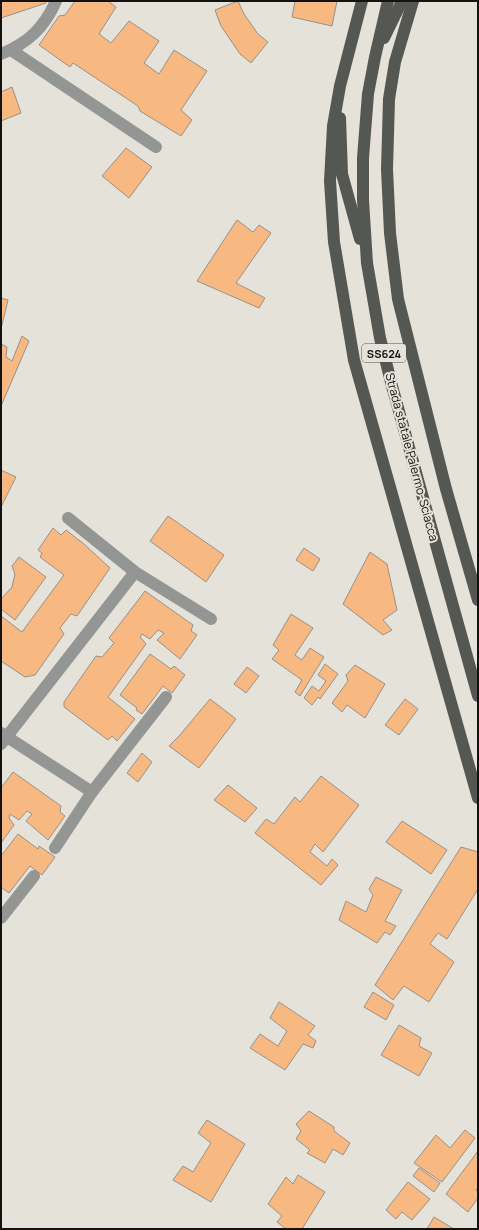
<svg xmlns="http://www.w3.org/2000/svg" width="479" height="1230" viewBox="0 0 479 1230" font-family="Manrope,sans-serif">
  <rect width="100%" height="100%" fill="#e4e2d9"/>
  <g fill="#f8b881" stroke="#98918b">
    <path d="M1,1h44l1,2 -45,15z"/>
    <path d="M75,1h33l8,6 -17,27 12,9 18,-22 30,20 -15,22 15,11 15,-24 33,21 -26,39 11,10 -11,16 -41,-25 -2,-5 -65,-43 -3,4 -31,-22 20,-29 6,-1z"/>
    <path d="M238,1l6,13 14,20 10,8 -17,21 -11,-9 -19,-28 -6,-16z"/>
    <path d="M295,1h42l-5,25 -40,-9z"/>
    <path d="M12,87l9,26 -20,8v-29z"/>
    <path d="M126,148l26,19 -23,31 -27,-22z"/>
    <path d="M237,220l16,12 6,-7 12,8 -35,50 29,15 -6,10 -62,-27z"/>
    <path d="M1,298l7,2 -6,25h-1z"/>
    <path d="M22,336l7,5 -28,65v-62l6,3 -1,10 6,4z"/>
    <path d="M1,470l15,7 -15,30z"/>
    <path d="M168,516l56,39 -18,27 -56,-41z"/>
    <path d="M53,528l8,7 5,-5 18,14 26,24 -33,48 -6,-2 -11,14 4,6 -29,41 -10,2 -24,-16v-45l21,16 42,-57 -24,-18 2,-4 -4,-3z"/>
    <path d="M304,548l16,11 -7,12 -17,-11z"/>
    <path d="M370,552l17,12 10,46 -14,10 9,10 -9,5 -40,-31z"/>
    <path d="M19,557l27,20 -31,43 -14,-11v-10l11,-12 3,-13 -3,-8z"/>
    <path d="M145,591l48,34 -2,6 6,4 -17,24 -23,-19 7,-7 -6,-3 -8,9 -8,-5 -2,3 6,7 -38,53 27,22 -18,22 -5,-5 -4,4 -44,-33v-5l32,-46 6,1 12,-14 -5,-5z"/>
    <path d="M291,614l22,14 -18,27 7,5 8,-12 14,9 -24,39 -5,-4 7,-12 -30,-21 7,-9 -6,-5z"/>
    <path d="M150,654l21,15 3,-3 11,9 -13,18 -9,-7 -21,28 -6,-4 1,-2 -17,-13z"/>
    <path d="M325,664l13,10 -18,25 -2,-2 -6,8 -8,-7 8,-12 7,5 7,-10 -8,-6z"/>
    <path d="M355,665l30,19 -20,34 -18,-13 -5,7 -10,-9 16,-22 -2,-6z"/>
    <path d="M247,667l12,9 -13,17 -12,-9z"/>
    <path d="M210,699l26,20 -37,49 -30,-22 11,-11z"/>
    <path d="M405,699l13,10 -19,26 -14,-10z"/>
    <path d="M142,753l10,9 -14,20 -11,-9z"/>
    <path d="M13,772l48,34 -1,6 5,4 -17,24 -22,-19 6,-7 -5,-3 -8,9 -9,-6 -1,4 5,7 -13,18v-55z"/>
    <path d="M321,776l38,29 -36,47 -8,-8 -5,8 17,14 5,-7 6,6 -17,20 -66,-52 11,-14 8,5 21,-27 5,5z"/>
    <path d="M228,785l29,23 -12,14 -31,-22z"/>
    <path d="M402,821l45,29 -16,24 -45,-32z"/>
    <path d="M18,834l20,15 1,-3 16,11 -13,18 -12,-9 -21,27 -8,-6v-31z"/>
    <path d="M461,847l17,5v37l-31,50 -9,-6 -8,11 24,18 -25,40 -25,-16 -11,14 -18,-15z"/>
    <path d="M376,877l26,13 -17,31 11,5 -6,9 -5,-3 -8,11 -38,-23 7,-19 20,11 7,-17 -4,-6z"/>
    <path d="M373,992l21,13 -8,15 -22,-13z"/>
    <path d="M279,1002l36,24 -7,9 8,6 -3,7 -10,-4 -18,26 -35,-22 10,-14 18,12 9,-15 -17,-13z"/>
    <path d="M399,1025l22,13 -2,8 13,7 -13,23 -38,-21z"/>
    <path d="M309,1111l25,16v4l16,12 -7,12 -10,-6 -8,14 -18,-10 3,-3 -14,-11 5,-8 -5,-7z"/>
    <path d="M207,1120l38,24 -34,58 -38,-22 10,-14 10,6 18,-29 -13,-10z"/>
    <path d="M465,1130l10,8 -33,44 -28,-19 22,-28 14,13z"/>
    <path d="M478,1151v37l-2,2 2,3v5l-10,14 -22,-18z"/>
    <path d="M419,1168l21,15 -6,9 -21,-16z"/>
    <path d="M298,1175l27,17 -23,37h-16l-9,-7 5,-6 -14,-12 18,-27 7,7z"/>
    <path d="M408,1182l22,17 -18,21 -10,-8 -6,7 -10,-9z"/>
    <path d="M434,1217l20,12h-27z"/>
  </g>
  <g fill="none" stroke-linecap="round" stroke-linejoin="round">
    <g stroke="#949693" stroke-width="12">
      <path d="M11,50l145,97"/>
      <path d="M1,54c27,-11 43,-26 55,-53"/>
      <path d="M68,518l67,54 76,47"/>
      <path d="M1,733l91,59"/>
      <path d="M1,744l134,-172"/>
      <path d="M55,848l37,-56 74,-95"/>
      <path d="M1,918l33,-42"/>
    </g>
    <g stroke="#555852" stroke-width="12">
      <path d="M362,1l-22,85 -7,40 -3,55 4,61 20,118 124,438"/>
      <path d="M388,1l-13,56 -7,37 -5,64v42l4,63 13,75 12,48 86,310"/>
      <path d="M413,1l-18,61 -6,37 -2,70 3,64 8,66 48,190 32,111"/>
      <path d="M384,38l18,-37"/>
      <path d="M340,118l2,56 18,65"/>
    </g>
  </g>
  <g text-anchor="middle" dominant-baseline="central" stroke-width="4" stroke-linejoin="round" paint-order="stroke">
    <rect fill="#e4e2d9" stroke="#52504c" stroke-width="1" x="362" y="344" width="44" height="18" rx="3"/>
    <g font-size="11" font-weight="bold" fill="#13120f">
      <text x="384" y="353">SS624</text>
    </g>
    <g font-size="12" fill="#13120f" stroke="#e4e2d9">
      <text transform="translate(412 457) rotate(75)">Strada statale Palermo-Sciacca</text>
    </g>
  </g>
  <rect width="479" height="1230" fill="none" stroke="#13120f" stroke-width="4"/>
</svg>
